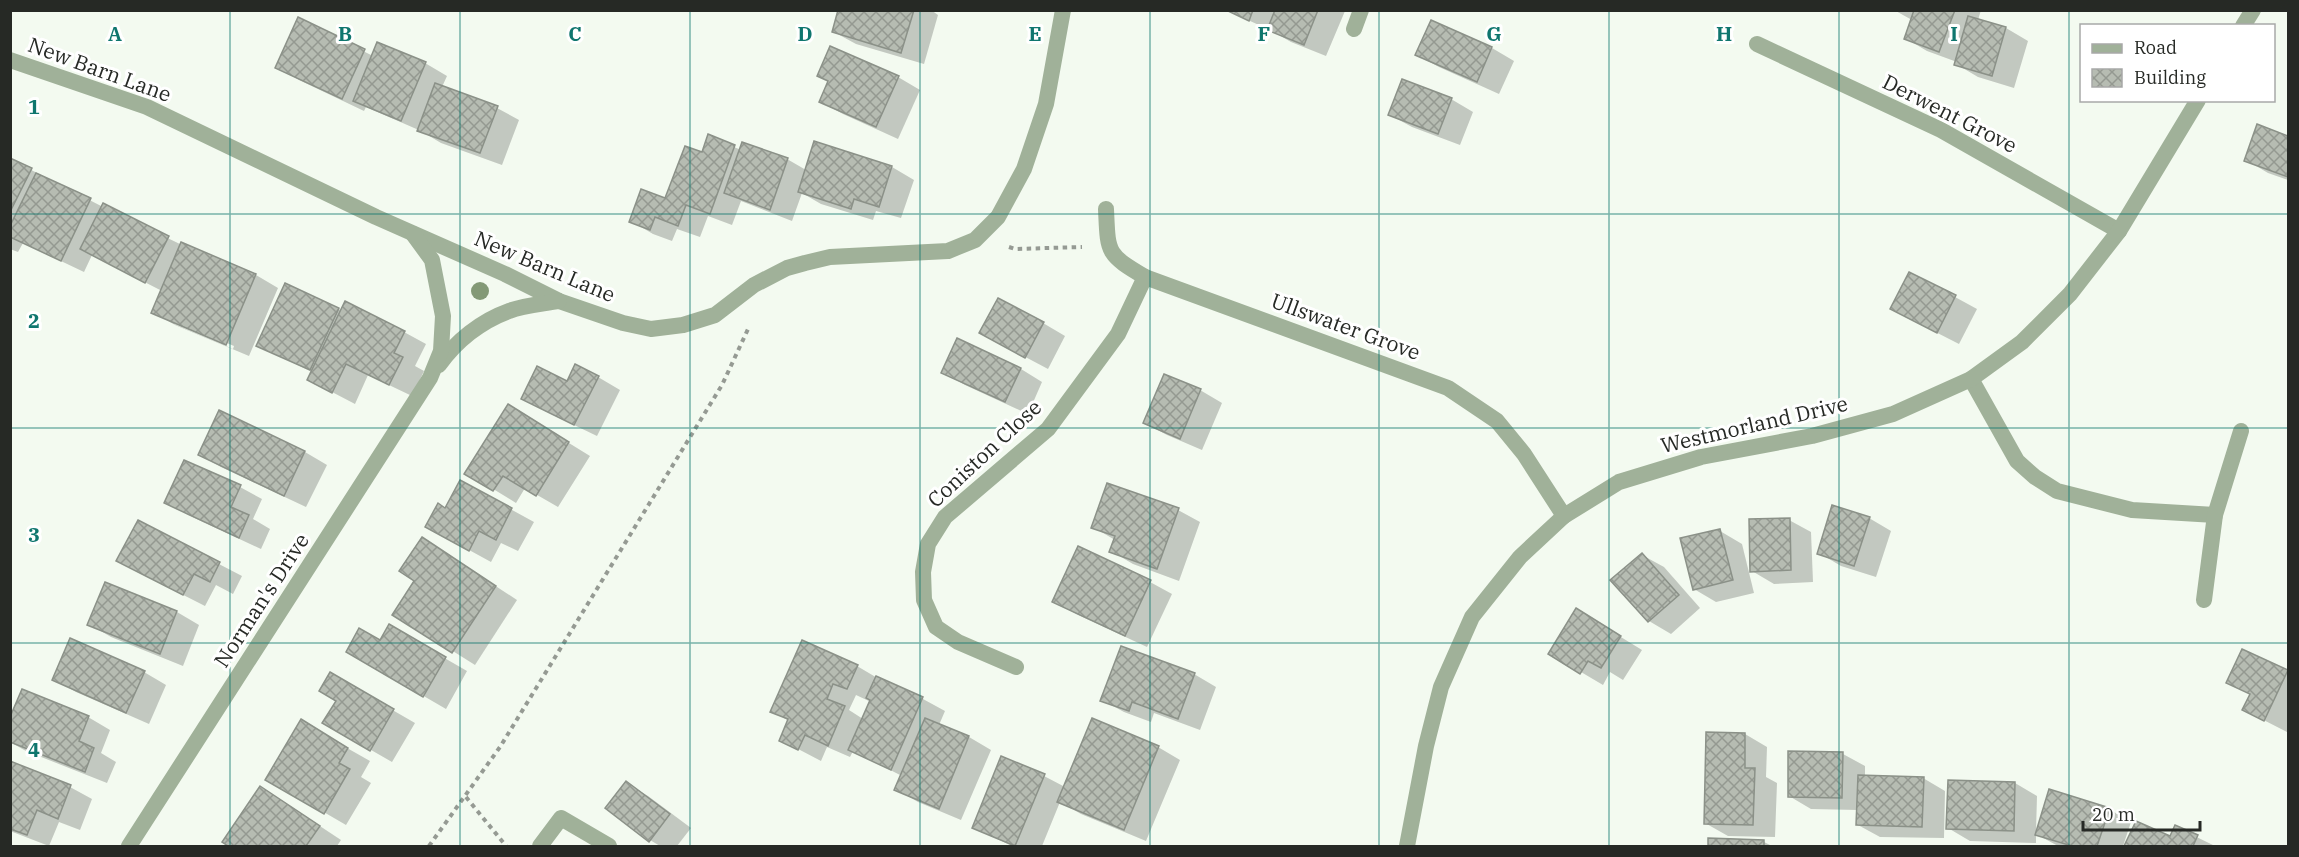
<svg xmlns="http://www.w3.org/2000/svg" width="2299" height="857" viewBox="0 0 2299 857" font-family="'IBM Plex Serif',serif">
  <defs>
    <pattern id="building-cross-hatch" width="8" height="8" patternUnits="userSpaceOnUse" patternTransform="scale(1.5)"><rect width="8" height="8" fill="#b6bcb2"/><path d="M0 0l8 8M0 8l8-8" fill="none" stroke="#949991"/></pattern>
  </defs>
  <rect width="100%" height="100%" fill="#f3faf0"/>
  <g fill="#0003" fill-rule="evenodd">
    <path d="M840,10h91l7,5 -14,49 -68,-20 -22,-12z"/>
    <path d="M1226,10h117l2,1 -19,45 -35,-14 -19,-11z"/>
    <path d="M1894,10h87l-3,10 28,8 22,13 -14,47 -36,-11 -22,-13 1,-2 -30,-11 -22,-13 7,-18z"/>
    <path d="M299,19l74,37 52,7 22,13 -5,11 55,21 22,12 -17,45 -61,-22 -20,-12 -55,-24 -2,4 -65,-31 -22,-13z"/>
    <path d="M1431,22l61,26 22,13 -15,33 -60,-27 -22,-12z"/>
    <path d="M898,77l22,13 -22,49 -55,-25 -22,-12z"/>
    <path d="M1451,99l22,13 -13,33 -48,-18 -22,-12z"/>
    <path d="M2258,126l30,11v43l-20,-7 -22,-13z"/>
    <path d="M709,136l32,14 46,9 19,11 9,-27 77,24 22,13 -13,38 -25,-7 -3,9 -52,-16 -19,-11 -10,28 -51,-20 -9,24 -24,-9 -8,21 -23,-8 -5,12 -19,-7 -22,-13 35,-21 37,-46z"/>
    <path d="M10,159l93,48 79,38 74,30 22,13 -29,68 -74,-31 -22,-13 9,-21 -70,-36 -8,17 -61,-29 -5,9 -8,-3zM174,321l60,25 -1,3 -59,-25z"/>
    <path d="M1955,297l22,12 -18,35 -45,-23z"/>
    <path d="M338,309l66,23 22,12 -11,22 9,5 -12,25 -44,-21 -13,29 -46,-24 3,-8 -54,-27z"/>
    <path d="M1043,323l22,13 -17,33 -45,-24z"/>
    <path d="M958,340l63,29 21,13 -14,32 -63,-29 -22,-13z"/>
    <path d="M598,377l22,13 -23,46 -52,-25z"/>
    <path d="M1200,390l22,13 -20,47 -35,-15 -22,-12z"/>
    <path d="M220,412l85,40 22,13 -21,42 -85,-40 -21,-12z"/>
    <path d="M530,419l60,37 -32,51 -33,-19 -9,15 -49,-30z"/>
    <path d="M461,482l73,40 -16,29 -17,-8 -10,19 -42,-23 -3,-29z"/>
    <path d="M1108,485l70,25 22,12 -21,59 -46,-17 -22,-13 4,-11 -22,-13z"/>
    <path d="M240,487l22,12 -9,20 17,10 -9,20 -73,-34 -22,-13z"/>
    <path d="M1869,518l22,13 -15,46 -35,-11 -22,-13z"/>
    <path d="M1789,520l22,12 2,50 -39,2 -22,-13z"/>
    <path d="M138,522l104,54 -9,18 -17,-9 -11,21 -65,-33z"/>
    <path d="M1720,531l22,13 12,49 -38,9 -22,-13z"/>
    <path d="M444,552l73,48 -42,65 -81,-51 22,-34z"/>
    <path d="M1642,555l22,12 36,41 -29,26 -22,-13z"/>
    <path d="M1150,582l22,12 -25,53 -71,-33 -22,-13z"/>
    <path d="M106,584l71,28 22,13 -16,41 -72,-29 -22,-13z"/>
    <path d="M1598,623l44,27 -19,30 -13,-8 -7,13 -22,-13z"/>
    <path d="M389,626l78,45 -21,38 -98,-57 32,-10z"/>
    <path d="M2243,651l45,21 -1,60 -43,-22 7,-15 -23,-13z"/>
    <path d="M857,666l22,13 44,20 22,12 -6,14 30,12 22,13 -30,70 -43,-18 -22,-13 6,-13 -49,-25 -3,6 -23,-10 -6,14 -40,-21 8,-19 -17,-10zM856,695l15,7 -8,17 -14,-9z"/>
    <path d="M144,672l22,13 -17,39 -73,-32 -22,-13z"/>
    <path d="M330,674l85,49 -23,39 -68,-39 14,-23z"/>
    <path d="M1194,674l22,13 -16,43 -46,-17 -3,9 -27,-10 -22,-12z"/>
    <path d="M88,717l22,13 -9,23 15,9 -9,21 -81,-32 -16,-9z"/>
    <path d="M301,722l69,39 -9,16 10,6 -25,42 -79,-46z"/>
    <path d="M1745,734l22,13 -1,30 11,6 -2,54 -47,-1 -23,-13z"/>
    <path d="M1158,747l22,13 -34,81 -65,-27 -21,-12 -18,44h-30l-39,-19 71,-51 21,11z"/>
    <path d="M1843,754l22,12v11l58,1 22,13 -1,47 -64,-1 -22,-12v-15l-47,-1 -22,-13z"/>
    <path d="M10,763l60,24 22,12 -12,31 -21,-8 -10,24 -39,-15z"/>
    <path d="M1949,781l66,2 22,13 -1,36 73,-23 22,13 -8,24h-65l-22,-12v9l-66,-2 -22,-13z"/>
    <path d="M626,783l22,13 43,32 -14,18h-17l-10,-6z"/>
    <path d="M282,801l59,39 -4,6h-106l-7,-4z"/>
    <path d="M2136,823l34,15 6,-11 39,19h-89z"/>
    <path d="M1710,840l54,2 8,4h-63z"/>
  </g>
  <g fill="url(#building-cross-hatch)" stroke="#8b9188" stroke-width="1.5">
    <path d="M838,10h76l-13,43 -69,-21z"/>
    <path d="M1226,10h27l-4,11z"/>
    <path d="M1275,10h43l-14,35 -37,-15z"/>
    <path d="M1914,10h41l-16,42 -35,-13z"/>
    <path d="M1968,16l38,11 -14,49 -38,-11z"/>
    <path d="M298,17l67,32 -23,50 -67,-31z"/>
    <path d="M1431,20l61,27 -15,35 -62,-27z"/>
    <path d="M377,42l49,20 -25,59 -48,-20z"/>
    <path d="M830,46l69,30 -23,51 -57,-25 9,-21 -11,-5z"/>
    <path d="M1402,79l50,19 -14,36 -50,-19z"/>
    <path d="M435,83l63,23 -18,47 -63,-22z"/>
    <path d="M2257,124l31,12v41l-44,-16z"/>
    <path d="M708,134l27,11 -25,69 -24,-9 -8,21 -23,-9 -5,13 -21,-8 12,-33 24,9 20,-52 17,6z"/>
    <path d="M814,141l78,25 -13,41 -25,-8 -3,10 -53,-17z"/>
    <path d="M742,142l46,16 -18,52 -46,-17z"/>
    <path d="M10,158l22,10 -22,44z"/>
    <path d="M36,173l55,25 -30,63 -51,-24v-11z"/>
    <path d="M103,203l66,33 -24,47 -65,-34z"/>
    <path d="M181,242l75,32 -30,71 -75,-32z"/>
    <path d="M1909,272l47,23 -19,38 -47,-24z"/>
    <path d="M285,283l54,25 -29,62 -54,-24z"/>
    <path d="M998,298l46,24 -19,36 -46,-25z"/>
    <path d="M345,301l60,30 -11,22 9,4 -14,28 -43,-21 -14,29 -25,-13z"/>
    <path d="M957,338l64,30 -16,34 -64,-29z"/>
    <path d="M575,364l24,12 -25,49 -53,-26 16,-33 30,15z"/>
    <path d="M1164,374l37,15 -21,50 -37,-16z"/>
    <path d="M508,404l61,38 -33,54 -33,-20 -10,15 -29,-17z"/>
    <path d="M219,410l86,41 -21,45 -86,-41z"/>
    <path d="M184,460l57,25 -10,22 18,8 -10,23 -75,-35z"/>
    <path d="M460,480l52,28 -16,32 -17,-9 -10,20 -44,-24 13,-24 7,5z"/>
    <path d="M1107,483l72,25 -22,61 -48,-17 6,-16 -24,-8z"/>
    <path d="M1832,505l38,12 -16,49 -37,-12z"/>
    <path d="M1790,518l1,52 -41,2 -1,-53z"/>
    <path d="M138,520l82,42 -10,20 -16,-8 -11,21 -67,-34z"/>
    <path d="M1720,529l13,51 -40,10 -13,-52z"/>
    <path d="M422,537l74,49 -44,67 -60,-38 22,-34 -15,-10z"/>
    <path d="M1078,546l73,34 -26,56 -73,-34z"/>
    <path d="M1642,553l37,42 -31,27 -38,-42z"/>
    <path d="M105,582l72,29 -17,43 -73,-29z"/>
    <path d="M1576,608l45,28 -20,32 -13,-7 -8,13 -32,-20z"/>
    <path d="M389,624l57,33 -23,40 -77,-45 13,-24 21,12z"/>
    <path d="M70,638l75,33 -19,42 -74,-33z"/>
    <path d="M802,640l56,25 -11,24 -14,-5 -6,15 18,7 -17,40 -23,-11 -7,15 -19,-9 9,-22 -18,-7z"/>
    <path d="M1121,646l74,27 -17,46 -46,-17 -3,9 -29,-10z"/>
    <path d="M2242,649l46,21 -24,51 -22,-11 8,-16 -24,-11z"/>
    <path d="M330,672l64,37 -24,42 -48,-28 14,-22 -17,-10z"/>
    <path d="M876,676l47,21 -32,73 -43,-20 22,-50 -4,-2z"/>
    <path d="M22,689l67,27 -10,25 15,7 -9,24 -75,-30v-25z"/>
    <path d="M925,718l44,18 -30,73 -45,-19z"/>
    <path d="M1092,718l67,28 -35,84 -67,-28z"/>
    <path d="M301,719l47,29 -9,15 11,6 -26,45 -59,-34z"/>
    <path d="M1706,732l39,1v35h10l-2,57 -49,-1z"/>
    <path d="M1788,751l55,1 -1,46 -54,-1z"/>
    <path d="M1001,756l44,18 -30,72 -43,-18z"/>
    <path d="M10,761l61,24 -13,34 -21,-9 -10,25 -17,-6z"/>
    <path d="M1858,775l66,2 -2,50 -66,-2z"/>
    <path d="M1948,780l67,2 -1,49 -68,-2z"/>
    <path d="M626,781l44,33 -21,28 -44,-34z"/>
    <path d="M260,786l60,40 -14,20h-78l-6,-4z"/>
    <path d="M2049,789l61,19 -13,38h-25l-37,-11z"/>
    <path d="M2136,821l34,15 5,-11 23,10 -5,11h-69z"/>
    <path d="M1708,838l56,2v6h-56z"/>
  </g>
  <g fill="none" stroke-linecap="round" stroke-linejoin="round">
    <g stroke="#959a93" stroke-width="4" stroke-dasharray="4.5 4.5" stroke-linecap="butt">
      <path d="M1009,247l6,2 67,-2"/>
      <path d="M466,797l40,49"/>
      <path d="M429,846l71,-99 222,-362 27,-58"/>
    </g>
    <g stroke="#a0b199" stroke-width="16">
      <path d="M2243,26l10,-16"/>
      <path d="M1354,29l7,-19"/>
      <path d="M1757,44l184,86 178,101"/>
      <path d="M10,60l137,47 229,110 129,57 54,27 64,22 28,6 32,-4 32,-10 39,-30 33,-17 18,-5 25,-6 118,-6 27,-11 23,-23 26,-48 22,-65 17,-94"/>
      <path d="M1106,209c2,44 0,45 39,68l303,111 49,33 27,33 40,62"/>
      <path d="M439,365c17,-24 42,-44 70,-54 15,-6 34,-7 50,-10"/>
      <path d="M1971,379l46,82 18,16 22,14 75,19 83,5"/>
      <path d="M2204,600l11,-85 26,-84"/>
      <path d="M1016,667l-58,-25 -22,-15 -12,-27 -1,-28 5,-28 17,-27 103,-88 70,-95 27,-57"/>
      <path d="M129,846l301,-468 11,-27 2,-35 -11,-56 -19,-26"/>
      <path d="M540,846l21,-28 48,28"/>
      <path d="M1407,846l19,-100 15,-59 31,-70 48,-60 44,-41 55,-34 82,-25 111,-21 81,-22 78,-35 51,-37 48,-48 49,-63 79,-131"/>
    </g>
  </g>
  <circle fill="#839976" cx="480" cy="291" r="9"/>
  <path fill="none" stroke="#0f766e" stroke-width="1.5" stroke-opacity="0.55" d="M230,10v836M460,10v836M690,10v836M920,10v836M1150,10v836M1379,10v836M1609,10v836M1839,10v836M2069,10v836M10,214h2278M10,428h2278M10,643h2278"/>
  <g text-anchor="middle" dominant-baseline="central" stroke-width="6" stroke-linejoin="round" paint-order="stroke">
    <g font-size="21" fill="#262925" stroke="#fff">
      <text transform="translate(100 69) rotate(20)">New Barn Lane</text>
      <text transform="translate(1950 113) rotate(27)">Derwent Grove</text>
      <text transform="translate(545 266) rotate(23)">New Barn Lane</text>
      <text transform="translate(1346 326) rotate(20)">Ullswater Grove</text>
      <text transform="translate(1754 424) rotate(-13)">Westmorland Drive</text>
      <text transform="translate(984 453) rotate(-43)">Coniston Close</text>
      <text transform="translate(261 600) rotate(-57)">Norman's Drive</text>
    </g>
  </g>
  <g font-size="20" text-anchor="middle" font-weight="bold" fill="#0f766e" stroke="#fff" stroke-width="6" stroke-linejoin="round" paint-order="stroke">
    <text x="115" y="41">A</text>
    <text x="345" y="41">B</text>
    <text x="575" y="41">C</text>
    <text x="805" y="41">D</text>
    <text x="1035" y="41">E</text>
    <text x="1264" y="41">F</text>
    <text x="1494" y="41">G</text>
    <text x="1724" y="41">H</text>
    <text x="1954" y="41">I</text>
    <text x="34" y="114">1</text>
    <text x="34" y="328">2</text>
    <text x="34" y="542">3</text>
    <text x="34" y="757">4</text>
  </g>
  <rect width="2299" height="857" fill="none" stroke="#262925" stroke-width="24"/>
  <rect x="2080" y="24" width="195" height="78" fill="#ffffff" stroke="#a8a9a8" stroke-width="1.5"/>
  <rect x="2092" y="44" width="30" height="9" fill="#a0b199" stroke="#a8a9a8" stroke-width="1.5"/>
  <text x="2134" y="54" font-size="18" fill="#262925">Road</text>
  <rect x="2092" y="69" width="30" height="18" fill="url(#building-cross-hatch)" stroke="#a8a9a8" stroke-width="1.5"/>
  <text x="2134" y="84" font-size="18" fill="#262925">Building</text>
  <path d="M2083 821v9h117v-9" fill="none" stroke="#262925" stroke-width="3"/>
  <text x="2092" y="821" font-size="18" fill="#262925" stroke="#ffffff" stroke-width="4.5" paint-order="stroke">20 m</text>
</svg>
